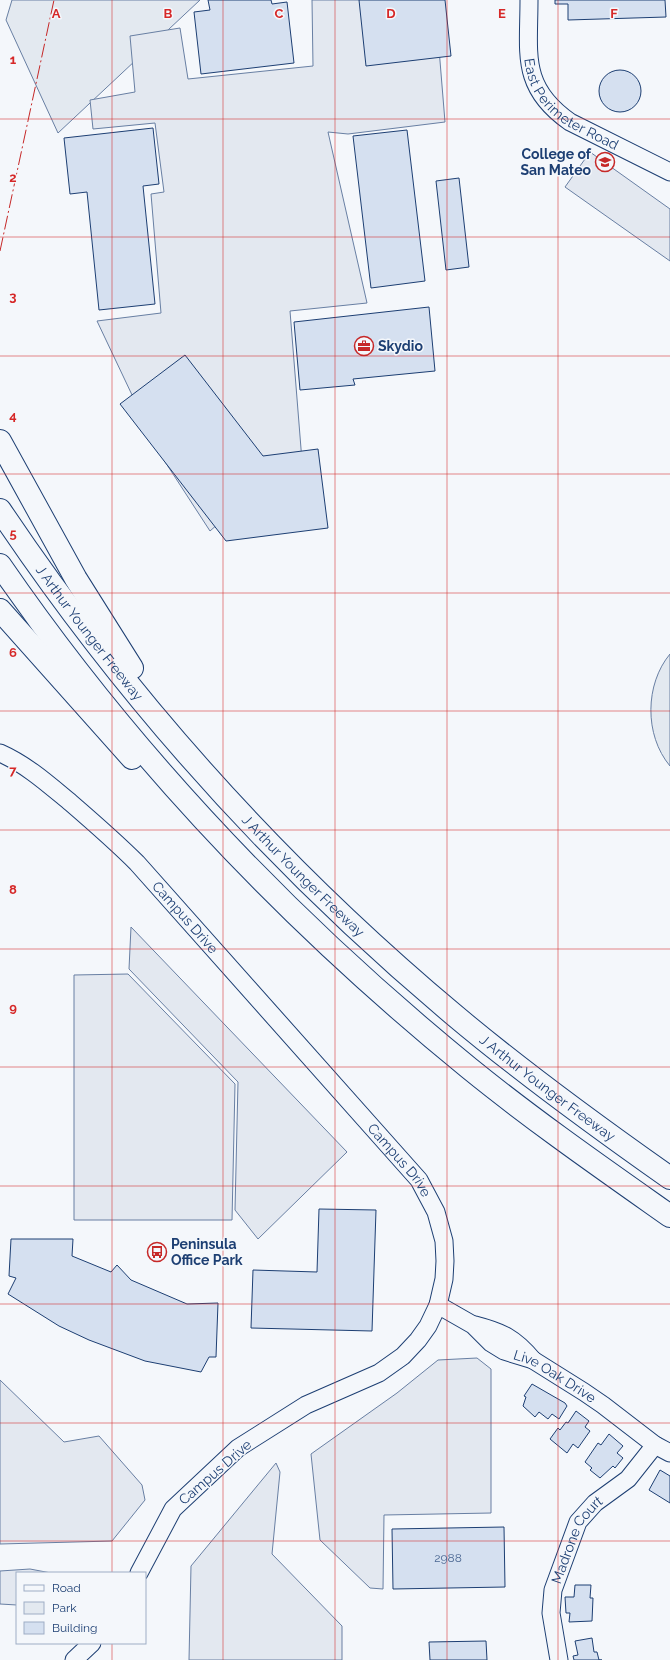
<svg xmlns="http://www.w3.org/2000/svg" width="670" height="1660" viewBox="0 0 670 1660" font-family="Raleway,sans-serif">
  <rect width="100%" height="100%" fill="#f4f7fb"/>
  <g fill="#e3e9f0" stroke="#687fa3">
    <path d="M12,0h188l-142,133 -52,-113z"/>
    <path d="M670,654v112c-26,-31 -25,-82 0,-112z"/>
  </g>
  <g fill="#e3e8f0" stroke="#687fa3">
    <path d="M312,0h123l10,122 -97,12 -20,-2 39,171 -77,8 12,150 -32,17 -60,53 -50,-77 -63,-133 64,-8 -10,-119 13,-2 -9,-69 -62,6 -3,-29 45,-8 -5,-56 50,-8 8,51 125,-13z"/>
    <path d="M590,152l80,57v52l-105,-74z"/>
    <path d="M131,927l216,225 -89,87 -23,-29 3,-128 -109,-113z"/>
    <path d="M128,974l107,110 -3,136h-158v-245z"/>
    <path d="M477,1358l14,11v144l-107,2 -1,74 -13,-1 -50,-48 -9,-86 86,-61 41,-33z"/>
    <path d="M0,1380l64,62 35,-6 43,49 3,15 -33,41 -112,3z"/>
    <path d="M276,1463l4,9 -8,82 70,72v34h-153l2,-94z"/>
    <path d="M30,1569l21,4h-34v32l-17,-1v-33z"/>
  </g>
  <g fill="#d5e0f0" stroke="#1d3f73">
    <path d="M208,0h63l1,4 15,-2 7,61 -93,11 -7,-62 16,-2z"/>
    <path d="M359,0h86l6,56 -85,10z"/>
    <path d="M555,0h110l1,17 -98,3v-16h-13z"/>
    <circle cx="620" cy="91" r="21"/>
    <path d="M153,128l6,56 -16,2 12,118 -56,6 -12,-118 -17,2 -6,-56z"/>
    <path d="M407,130l18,151 -54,7 -18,-152z"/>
    <path d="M459,178l10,89 -23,3 -10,-89z"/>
    <path d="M429,307l6,64 -82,8 2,6 -55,5 -6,-68z"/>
    <path d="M185,355l78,101 55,-7 10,79 -102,13 -106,-137z"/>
    <path d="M319,1209l57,1 -4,121 -121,-3 2,-58 64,2z"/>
    <path d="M11,1239h62l-1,17 39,16 6,-7 14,15 56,24 31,-1 -2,54h-7l-8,15 -56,-11 -56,-21 -30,-14 -51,-32 8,-16 -7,-2z"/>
    <path d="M532,1384l33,19 2,3 -8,13 -7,-5 -4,5 -9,-7 -4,5 -12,-11 3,-9 -2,-1z"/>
    <path d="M576,1411l13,10 -4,6 5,4 -12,17 -5,-4 -6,9 -17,-14 8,-11 2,2 6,-8 2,1z"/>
    <path d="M609,1434l14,12 -6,7 6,5 -8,10 -2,-2 -13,12 -10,-8 2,-2 -7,-6 13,-19 3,2z"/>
    <path d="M660,1470l10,6v27l-21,-13z"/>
    <path d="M504,1527l1,60 -112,2 -1,-60z"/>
    <path d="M575,1585h16l-1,13h3l-1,23 -23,1 1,-9h-4l-1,-16h9z"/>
    <path d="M592,1638l2,14h3l2,8h3h-28l-1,-4 5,-1 -3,-14z"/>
    <path d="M486,1641l1,19h-57l-1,-18z"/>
  </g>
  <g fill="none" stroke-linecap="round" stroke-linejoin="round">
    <defs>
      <g id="minor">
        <path id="s1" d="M529,0c0,54 -9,87 41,122l100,50"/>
        <path id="s2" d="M0,753c27,12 48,31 71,50 22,19 45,39 66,60l282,317 17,32 8,29 1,20 -1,18 -6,26 -10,21 -10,14 -15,16 -24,17 -73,32 -68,43 -65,61 -34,64"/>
        <path id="s3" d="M438,1305l35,20 18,18 13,8 29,9 51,32 19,13 52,40 15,8"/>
        <path d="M475,1325c27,7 40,13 58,35"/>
        <path d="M74,1660l18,-17"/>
        <path id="s4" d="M559,1660l-8,-47 2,-23 25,-68 17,-19 33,-24 27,-34"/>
      </g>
      <g id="highway">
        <path d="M0,441l76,138 56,89"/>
        <path id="s5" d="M0,510c126,188 279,358 453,504 69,58 143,112 217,164"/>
        <path d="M0,565c130,189 291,358 469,503 64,52 133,100 201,148"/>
        <path d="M0,610l132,148"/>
      </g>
    </defs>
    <use href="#minor" stroke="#1d3f73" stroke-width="19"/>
    <use href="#highway" stroke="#1d3f73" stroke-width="24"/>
    <use href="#minor" stroke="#f4f7fb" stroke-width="17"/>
    <use href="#highway" stroke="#f4f7fb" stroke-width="22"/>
    <path stroke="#c62828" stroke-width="1" stroke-dasharray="14 3 2 3" stroke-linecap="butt" d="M0,251l54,-251"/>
  </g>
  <path fill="none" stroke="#d62828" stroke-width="1" stroke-opacity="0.55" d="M112,0v1573M223,0v1660M335,0v1660M447,0v1660M558,0v1660M0,119h670M0,237h670M0,356h670M0,474h670M0,593h670M0,711h670M0,830h670M0,949h670M0,1067h670M0,1186h670M0,1304h670M0,1423h670M0,1541h670M112,1643v17"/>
  <defs>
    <symbol id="university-ring" viewBox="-11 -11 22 22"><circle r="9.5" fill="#f4f7fb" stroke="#c62828" stroke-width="1.5"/><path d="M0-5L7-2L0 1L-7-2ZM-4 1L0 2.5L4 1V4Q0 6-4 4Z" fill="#c62828"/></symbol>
    <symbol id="office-ring" viewBox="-11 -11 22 22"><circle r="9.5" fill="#f4f7fb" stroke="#c62828" stroke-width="1.5"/><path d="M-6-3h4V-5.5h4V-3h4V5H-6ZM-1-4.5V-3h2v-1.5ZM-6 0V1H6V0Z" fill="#c62828"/></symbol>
    <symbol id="bus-ring" viewBox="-11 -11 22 22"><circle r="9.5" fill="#f4f7fb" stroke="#c62828" stroke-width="1.5"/><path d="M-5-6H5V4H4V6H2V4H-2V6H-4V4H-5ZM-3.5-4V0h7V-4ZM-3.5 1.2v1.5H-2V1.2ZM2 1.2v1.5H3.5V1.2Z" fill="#c62828"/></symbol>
  </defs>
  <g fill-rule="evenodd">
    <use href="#university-ring" x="594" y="151" width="22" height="22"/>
    <use href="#office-ring" x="353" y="335" width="22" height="22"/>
    <use href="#bus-ring" x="146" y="1241" width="22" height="22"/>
  </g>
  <g text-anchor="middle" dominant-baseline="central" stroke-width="3" stroke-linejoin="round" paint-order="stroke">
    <g font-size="12" fill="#4b6792">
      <text x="448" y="1558">2988</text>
    </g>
    <g font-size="14" fill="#1d3f73" stroke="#f4f7fb">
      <text stroke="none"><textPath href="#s1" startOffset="124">East Perimeter Road</textPath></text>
      <text stroke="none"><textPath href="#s5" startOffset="152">J Arthur Younger Freeway</textPath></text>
      <text stroke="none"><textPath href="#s5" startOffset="476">J Arthur Younger Freeway</textPath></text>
      <text stroke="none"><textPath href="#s2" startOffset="249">Campus Drive</textPath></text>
      <text stroke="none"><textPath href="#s5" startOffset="800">J Arthur Younger Freeway</textPath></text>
      <text stroke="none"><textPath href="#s2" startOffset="573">Campus Drive</textPath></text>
      <text stroke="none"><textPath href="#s3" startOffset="138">Live Oak Drive</textPath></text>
      <text transform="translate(215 1472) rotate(-41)">Campus Drive</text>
      <text stroke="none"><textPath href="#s4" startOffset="127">Madrone Court</textPath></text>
    </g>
    <g font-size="14" font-weight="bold" fill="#1d3f73" stroke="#f4f7fb" text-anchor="start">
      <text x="591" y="154" text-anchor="end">College of<tspan x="591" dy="16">San Mateo</tspan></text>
      <text x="378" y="346">Skydio</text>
      <text x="171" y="1244">Peninsula<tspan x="171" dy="16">Office Park</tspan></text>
    </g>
  </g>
  <g font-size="13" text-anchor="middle" font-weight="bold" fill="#d62828" stroke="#f4f7fb" stroke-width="3" stroke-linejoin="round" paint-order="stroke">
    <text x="56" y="18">A</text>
    <text x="168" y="18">B</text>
    <text x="279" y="18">C</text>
    <text x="391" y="18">D</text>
    <text x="502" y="18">E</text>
    <text x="614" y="18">F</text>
    <text x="13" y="64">1</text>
    <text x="13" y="182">2</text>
    <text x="13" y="301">3</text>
    <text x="13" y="420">4</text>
    <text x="13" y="538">5</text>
    <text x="13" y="657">6</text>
    <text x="13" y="775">7</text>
    <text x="13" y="894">8</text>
    <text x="13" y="1012">9</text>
  </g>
  <rect x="16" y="1572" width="130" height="72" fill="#f4f7fb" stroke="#9eadc5"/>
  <rect x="24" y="1585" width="20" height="6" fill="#f4f7fb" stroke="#9eadc5"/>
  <text x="52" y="1592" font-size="12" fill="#1d3f73">Road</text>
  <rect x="24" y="1602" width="20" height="12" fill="#e3e9f0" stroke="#9eadc5"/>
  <text x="52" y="1612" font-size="12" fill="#1d3f73">Park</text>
  <rect x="24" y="1622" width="20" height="12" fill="#d5e0f0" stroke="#9eadc5"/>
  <text x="52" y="1632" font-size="12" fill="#1d3f73">Building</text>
</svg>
